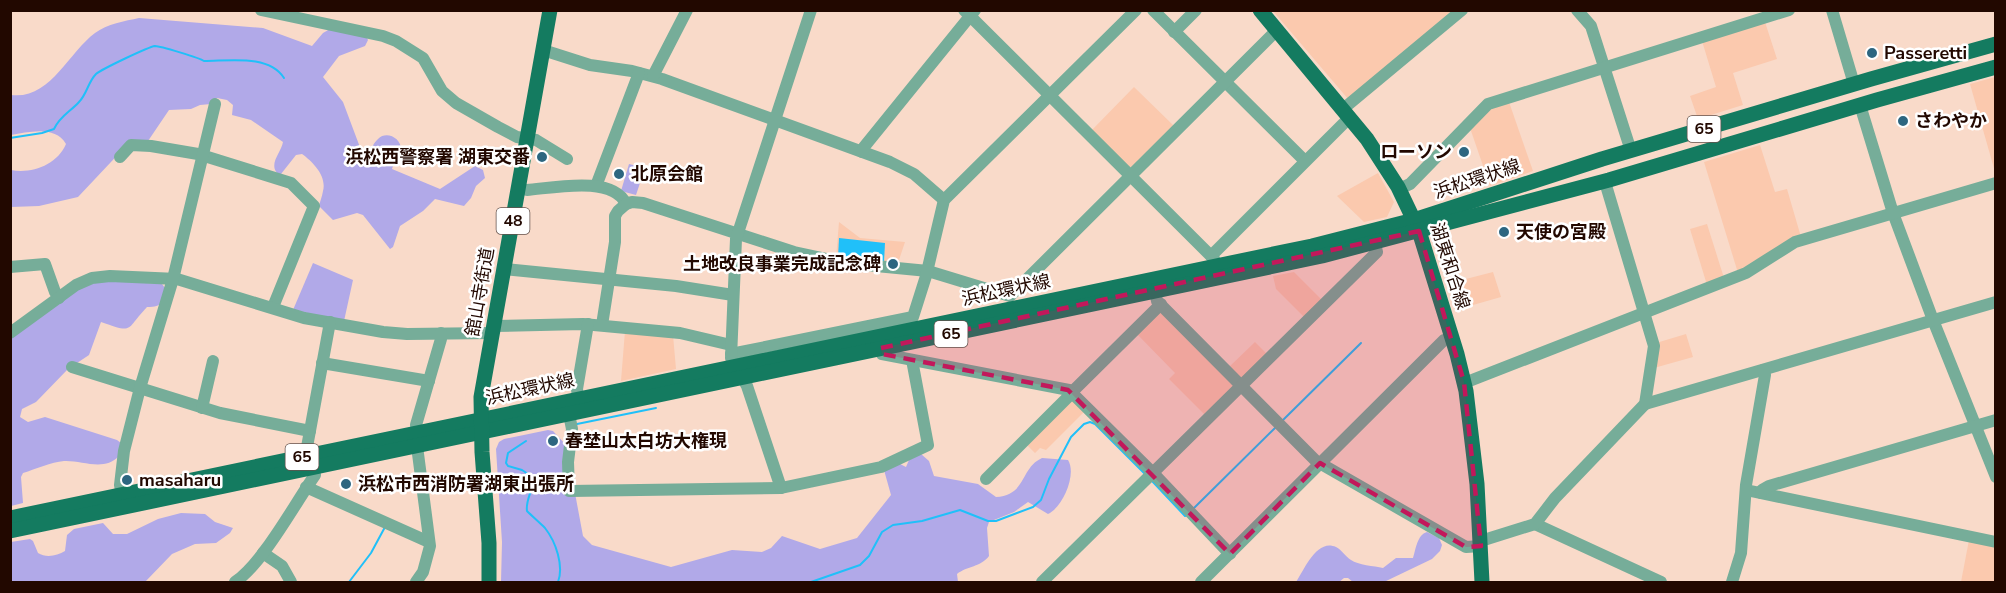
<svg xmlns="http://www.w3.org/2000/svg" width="2006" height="593" viewBox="0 0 2006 593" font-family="'Nunito Sans','Noto Sans JP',sans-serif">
  <rect width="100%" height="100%" fill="#f9dac9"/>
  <g fill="#fbc9ae">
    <path d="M1273,11h184l-108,89z"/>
    <path d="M1765,22l12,37 -44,14 10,32 -45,14 -8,-23 26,-9 -14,-46z"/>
    <path d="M1995,77l1,95h-1l-25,-88z"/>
    <path d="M1134,87l41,40 -43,43 -41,-39z"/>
    <path d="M1509,102l24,69 -43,15 -20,-58 20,-20z"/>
    <path d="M1760,145l15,47 12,-3 14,48 -63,36 -34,-111z"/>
    <path d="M1378,173l16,29 -7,15 -23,5 -27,-26z"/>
    <path d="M839,222l21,16 45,4 -8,24 -61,-7z"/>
    <path d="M1707,224l17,54 -17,7 -17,-56z"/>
    <path d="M1294,272l29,29 -15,15h-5l-27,-27 -3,-13z"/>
    <path d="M1493,272l8,25 -35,10 -8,-26z"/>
    <path d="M1156,313h9l71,72 -30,31 -37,-37 6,-6 -39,-40z"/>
    <path d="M625,331l48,4 3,34 -55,12z"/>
    <path d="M1686,334l7,23 -39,11 2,-25z"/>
    <path d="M1255,342l13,13 -26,26 -14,-13z"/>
    <path d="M1071,397l14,14 -39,39 -6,-2 -5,5 -10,-10z"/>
    <path d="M1969,540l26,6v36h-34z"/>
  </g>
  <g fill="#b1a9e8">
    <path d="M139,18l124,10 49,18 11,-13 7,-4 37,9 1,2 -3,6 -26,10 -16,21 20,25 18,48 4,3c7,-3 8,-10 13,-14 9,-9 25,0 23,13 -2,6 -7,10 -9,17l48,20 35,-23 8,4 2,8 -9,8 -5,12 -7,8 -29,-7 -12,12 -23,15 -7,21 -3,2 -27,-34 -6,-2 -24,7 -14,-14c1,-5 3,-9 4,-15 4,-15 -10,-29 -21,-37l-6,1 -15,19h-3c-10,-10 3,-21 5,-32l-32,-22 -19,-5 1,-10 -6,-5 -10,-2 -6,6 -11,1 -9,4 -22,1 -21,31 -21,4 -49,52 -39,9 -28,1v-37c21,4 46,-5 55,-26 -11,-19 -37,-12 -55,-9v-40c39,5 57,-42 84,-62 12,-9 30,-12 44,-15z"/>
    <path d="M629,164l16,4 -9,27 -15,-4z"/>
    <path d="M313,263l40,17 -9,41 -51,-11z"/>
    <path d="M102,280l60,4 3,4c-4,14 -1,19 -18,19 -22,23 -12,27 -46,15l-12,33 -21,14 -32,33 -14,7 -2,8 8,5 17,-5 72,23 4,3 -2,13c-15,16 -37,4 -55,5 -13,1 -28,8 -41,12l-2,4 2,26 -12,3 -1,-167 69,-50z"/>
    <path d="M548,430l5,1 13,14 17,91 9,9 79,22 61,-17 30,2 9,-4 11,-12 38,13 37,-11 34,-43 -7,-25 16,-6 6,3 3,-7 12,-6 8,7 5,15 44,8 18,13c31,-2 24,-29 46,-39l26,2c9,14 -5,47 -20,54l-20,-12 -14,10 -25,10 -2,6 2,28c-8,11 -22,10 -32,18l1,8h-457l1,-40 -6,-93 3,-7 5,-3z"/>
    <path d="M181,513l24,1 10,8 18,6 -3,5 -14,10 -21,1 -23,10 -27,28h-134v-40l19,-3 3,2 5,12c8,5 19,3 27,-2l2,-16 7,-6 29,-6 10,11h14l31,-15z"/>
    <path d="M1427,532l12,6 3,7 -2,6 -8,8 -48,23h-31l-5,-4h-4l-5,4h-43c8,-12 21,-44 40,-35 6,3 9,9 15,13 7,5 23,6 32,8l13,-10h17c3,-9 4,-23 14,-26z"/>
  </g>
  <path fill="#20c0f9" d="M839,238l46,5 -1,19 -46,-4z"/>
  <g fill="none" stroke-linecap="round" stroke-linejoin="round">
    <g stroke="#20c0f9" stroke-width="2">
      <path d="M10,138l32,-5 12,-4c6,-13 16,-17 25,-27 8,-8 9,-20 17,-28 6,-5 52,-27 59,-28 5,0 45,12 49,15 25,0 65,-7 80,17"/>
      <path d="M1282,421l79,-78"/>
      <path d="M577,424l79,-16"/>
      <path d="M526,441l-18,12 -2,10 2,3 14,4 9,6c5,12 -6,22 -4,35 6,6 12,11 18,17 11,14 19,38 13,54"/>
      <path d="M1152,481l33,35 2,-1"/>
      <path d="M1193,509l83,-82"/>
      <path d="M349,582l22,-29 14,-26"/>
      <path d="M811,582l49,-17 9,-9 13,-24 11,-7 29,-4 38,-11 28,11h8l37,-14 8,-7 8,-21 22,-42 13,-13 6,-2 5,2 50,50"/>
    </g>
    <g stroke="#76ad99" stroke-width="12">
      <path d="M261,10l122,26 13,5 27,17 19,33 14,12 42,24 19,10 19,3 31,19"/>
      <path d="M964,10l247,246 3,3 2,7"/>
      <path d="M1153,10l152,151"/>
      <path d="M1577,10l14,16 40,125"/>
      <path d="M1832,10l22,74"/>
      <path d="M1174,32l22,-22"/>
      <path d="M543,50l47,15 42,6 30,8 228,83 24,12 30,26"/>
      <path d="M653,76l34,-66"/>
      <path d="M1860,105l33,108 40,107 63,157"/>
      <path d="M1343,109l119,-99"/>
      <path d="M862,152l2,-5 111,-137"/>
      <path d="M120,157l11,-12 20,1 47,8 93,29 23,23 -41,101"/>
      <path d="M596,186l43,-113"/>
      <path d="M518,188l9,2c26,-2 86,-15 99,14"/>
      <path d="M1399,189l11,-5 78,-80 301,-94"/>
      <path d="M1211,256l139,-139"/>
      <path d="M10,267l35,-3 10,28 4,6"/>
      <path d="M504,269l172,17 57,9"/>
      <path d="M1155,291l2,10 159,160 150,86 15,-1"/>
      <path d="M602,325l13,-83v-26l3,-5 8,-7 6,-2 11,1 151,49 51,11 83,8 82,25 267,-266"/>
      <path d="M494,326l89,-2 97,9 51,12"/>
      <path d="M10,333l66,-48 16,-7 18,-2 67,3 127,39 79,14 24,2 86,-1"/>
      <path d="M880,344l2,10 187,36 84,83 77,81"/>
      <path d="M731,354l182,-37 13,-41 18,-76 192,-190"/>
      <path d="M322,363l107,18"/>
      <path d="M72,367l148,46 90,18"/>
      <path d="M1464,382l8,-2 274,-107 49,-31 201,-59"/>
      <path d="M1071,393l90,-89"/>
      <path d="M578,398l-1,-9 11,-65"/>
      <path d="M1645,404l351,-102"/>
      <path d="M202,408l11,-47"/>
      <path d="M569,414l3,15 -4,33 1,29 212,-3 100,-21 47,-22 -16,-85"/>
      <path d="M417,432l-1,-7 25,-86v-6"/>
      <path d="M986,479l86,-86"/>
      <path d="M306,487l123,55"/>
      <path d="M781,488l-34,-102 -16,-28 5,-119 75,-229"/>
      <path d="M1746,490l250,52"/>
      <path d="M1761,493l1,-3 7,-4 227,-66"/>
      <path d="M123,502l-3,-17 4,-34 16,-63 33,-109 42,-175"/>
      <path d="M1535,524l126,58"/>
      <path d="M1480,540l7,-1 48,-15 20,-26 90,-94 9,-58 -49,-164"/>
      <path d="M263,553l19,13 9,16"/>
      <path d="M235,582c28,-19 59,-77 80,-107l-8,-28 23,-125"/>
      <path d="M416,582l7,-10 7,-26 -13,-100"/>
      <path d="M1042,582l335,-330 -2,-9"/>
      <path d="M1201,582l243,-242 8,-2"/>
      <path d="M1732,582l9,-29 5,-68 19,-110 -2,-5"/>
    </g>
    <g stroke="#147b60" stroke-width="15">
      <path d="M1260,10l107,129 31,48 21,44 38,123 9,37 11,93 5,98"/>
      <path d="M10,518l1302,-272 102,-26 188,-61 269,-80 125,-35"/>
      <path d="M10,531l1312,-275 287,-76 268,-80 119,-33"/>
      <path d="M489,582v-39l-7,-91 -1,-55 69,-387"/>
    </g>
  </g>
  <path fill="#c2185b" fill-opacity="0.2" stroke="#c2185b" stroke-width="4.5" stroke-dasharray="12 8" stroke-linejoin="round" d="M1419,231l45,151 17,164 -15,1 -146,-84 -90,91 -162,-164 -186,-36 -1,-6z"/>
  <g fill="#2d6680" stroke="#fff" stroke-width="2">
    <circle cx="1872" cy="53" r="6"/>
    <circle cx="1903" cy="121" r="6"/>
    <circle cx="1464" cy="152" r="6"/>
    <circle cx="542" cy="157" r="6"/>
    <circle cx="619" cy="174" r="6"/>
    <circle cx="1504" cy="232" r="6"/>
    <circle cx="893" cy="264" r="6"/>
    <circle cx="553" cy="441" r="6"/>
    <circle cx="127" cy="480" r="6"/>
    <circle cx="346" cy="484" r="6"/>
  </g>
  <g text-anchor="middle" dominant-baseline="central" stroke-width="5" stroke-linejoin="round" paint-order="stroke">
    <g fill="#fff" stroke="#64524c" stroke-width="1.5">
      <rect x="1687.5" y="116" width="33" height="26" rx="4.5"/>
      <rect x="496.5" y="208" width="33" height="26" rx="4.5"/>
      <rect x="934.5" y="321" width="33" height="26" rx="4.5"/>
      <rect x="285.5" y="444" width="33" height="26" rx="4.5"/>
    </g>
    <g font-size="16" font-weight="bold" fill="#220800">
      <text x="1704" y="129">65</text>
      <text x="513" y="221">48</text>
      <text x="951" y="334">65</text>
      <text x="302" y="457">65</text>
    </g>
    <g font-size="18" font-weight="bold" fill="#220800" stroke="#fff" text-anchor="start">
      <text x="1884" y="53">Passeretti</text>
      <text x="1915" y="121">さわやか</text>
      <text x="1452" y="152" text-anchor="end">ローソン</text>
      <text x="530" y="157" text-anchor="end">浜松西警察署 湖東交番</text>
      <text x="631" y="174">北原会館</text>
      <text x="1516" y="232">天使の宮殿</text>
      <text x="881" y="264" text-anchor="end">土地改良事業完成記念碑</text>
      <text x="565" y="441">春埜山太白坊大権現</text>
      <text x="139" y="480">masaharu</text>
      <text x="358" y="484">浜松市西消防署湖東出張所</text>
    </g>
    <g font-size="18" fill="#220800" stroke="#fff">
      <text transform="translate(1477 179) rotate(-18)">浜松環状線</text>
      <text transform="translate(1450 266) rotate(72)">湖東和合線</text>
      <text transform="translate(1006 290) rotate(-12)">浜松環状線</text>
      <text transform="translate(480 292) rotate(-80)">舘山寺街道</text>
      <text transform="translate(530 389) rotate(-12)">浜松環状線</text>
    </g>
  </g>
  <rect width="2006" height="593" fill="none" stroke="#220800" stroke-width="24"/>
</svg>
